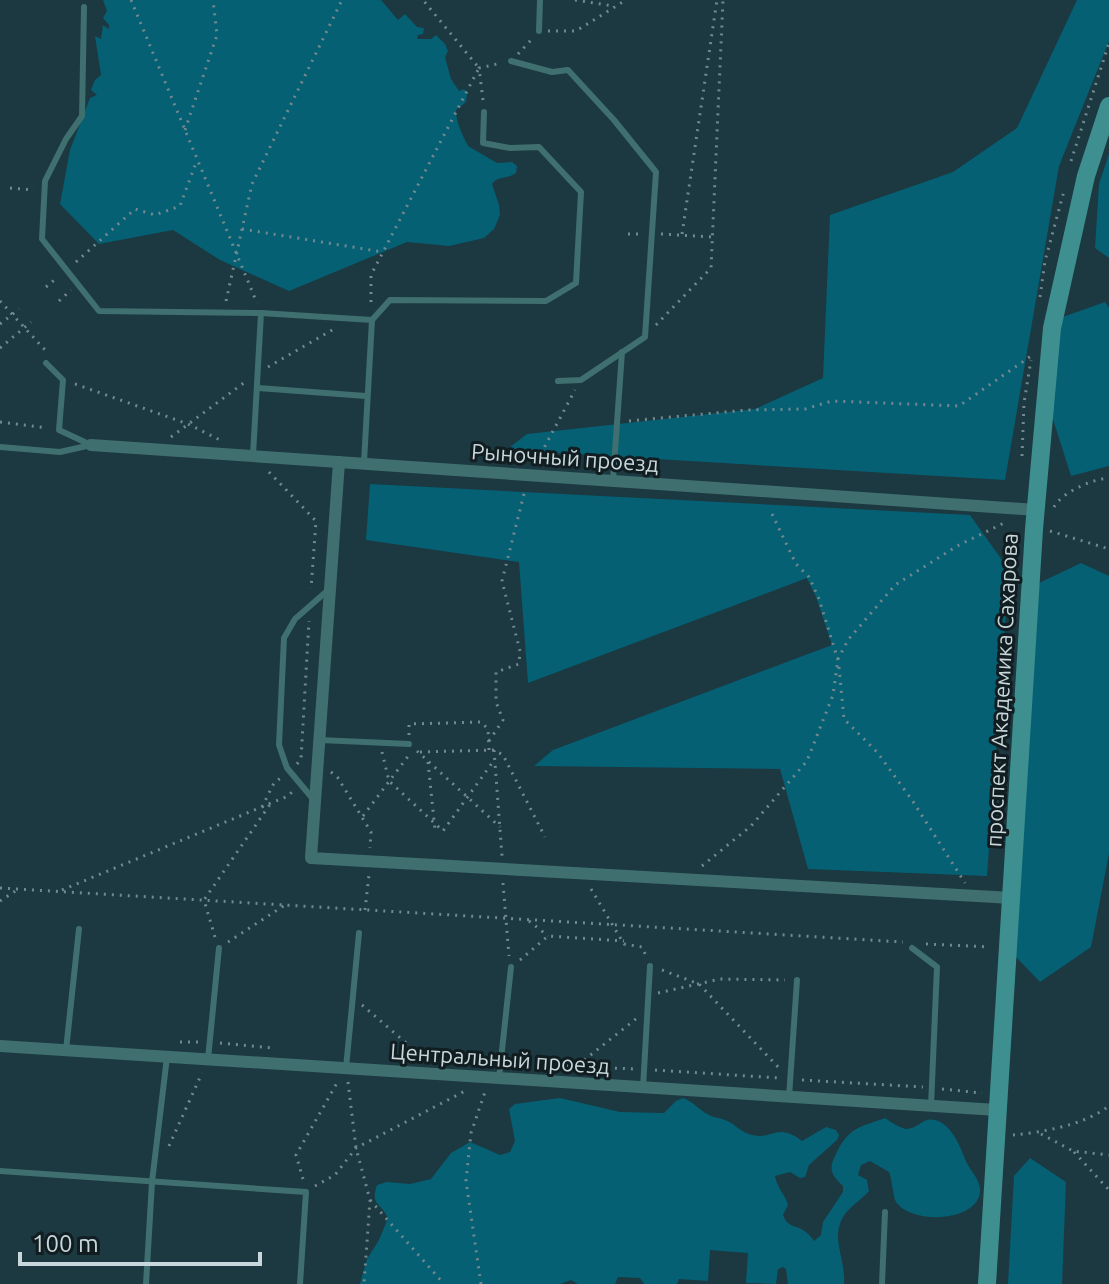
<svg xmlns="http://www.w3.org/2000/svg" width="1109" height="1284" viewBox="0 0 1109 1284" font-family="Ubuntu,sans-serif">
  <rect width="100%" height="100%" fill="#1c3840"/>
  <g fill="#056074">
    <path d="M103,0h278l17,20 7,-6 12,13 7,1 -1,6 -5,1 -1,4h14l5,-4 9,9 3,7 -3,6 6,22 8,12 5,-2 3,4 -1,9 -10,8c0,12 6,24 12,36l29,17 15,-1 5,4 -1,7c-8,6 -19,3 -24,11l7,21 1,10 -6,14 -10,9 -35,8 -42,-4 -118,49 -69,-31 -47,-30 -74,14 -39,-40 10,-54 20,-52 7,-3 -6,-5 4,-10 6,-5 -6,-39 6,3 2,-14 6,4v-4l-6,-7 4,-7z"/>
    <path d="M1077,0h32v41l-50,125 -54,314 -499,-30 21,-16 228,-25 68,-31 7,-163 123,-43 64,-44z"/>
    <path d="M1109,154v104l-14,-10 4,-64z"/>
    <path d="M1105,302l4,6v158l-38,10 -26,-82 15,-76z"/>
    <path d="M370,484l600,31 39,55 -22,306 -179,-7 -28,-100 -246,-3 19,-16 279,-105 -15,-46 -10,-21 -279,105 -9,-121 -153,-22z"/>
    <path d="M1081,563l28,13v277l-18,94 -51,35 -27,-28 24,-370z"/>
    <path d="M560,1098l60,14 44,1 12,-12 7,-3c11,4 16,12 26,17 5,3 13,3 18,6 8,3 14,11 22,13 24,8 26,-13 53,7l24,-14 10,3 3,5 -2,5 -28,25 -4,12 -5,1 -10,-6 -15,4c2,12 10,18 13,29l-5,10c6,17 18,6 31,26l7,-6 2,-13 20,-30v-6c-12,-11 -15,-17 -7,-32 13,-27 22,-26 49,-36 6,4 16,11 22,11 14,-1 17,-16 35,-6 12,8 18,23 23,36 4,11 16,20 15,33 -3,30 -68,33 -84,10 -3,-5 -4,-23 -7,-30l-19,-11 -9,4 -3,10 9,5 2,11c-7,8 -17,14 -24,23 -16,23 1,44 -1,70h-56l-2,-15 -3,-2 -5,2 -2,15 -30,-1 2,-30 -38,-3 -2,31 -29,-2 -2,5h-33l-4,-6 -22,-1 -3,7h-37l-7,-4 -11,4h-200l7,-25 12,-19 9,-22c-7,-16 -18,-12 -11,-33l10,-3 23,2 21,-5 20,-26 19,-11 30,13 10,-3 5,-11 -6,-32 6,-5z"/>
    <path d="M1030,1158l36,24 -4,102h-54l6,-108z"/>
  </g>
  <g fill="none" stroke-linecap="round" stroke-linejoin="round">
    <g stroke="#73898f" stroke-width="3" stroke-dasharray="2 6" stroke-linecap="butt">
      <path d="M131,0l126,303"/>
      <path d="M575,0l39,6"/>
      <path d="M548,31h28l50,-31"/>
      <path d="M518,54l14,-15"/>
      <path d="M483,100l-4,-32 23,-5"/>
      <path d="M185,130l32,-95 -4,-35"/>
      <path d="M1071,161l38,-118"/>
      <path d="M10,188l24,2"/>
      <path d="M242,229l141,23"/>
      <path d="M628,234h13"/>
      <path d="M661,234l52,3"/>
      <path d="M682,234l35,-234"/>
      <path d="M76,262l59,-53 20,6 25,-9 17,-46"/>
      <path d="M46,287l12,-10"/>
      <path d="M1040,297l5,-36 19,-70"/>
      <path d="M0,301l46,50"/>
      <path d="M59,301l12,-11"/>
      <path d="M226,301l26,-117 90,-184"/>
      <path d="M371,302v-27l108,-207 -56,-68"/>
      <path d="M0,324l19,-15"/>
      <path d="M656,325l55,-57 12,-268"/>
      <path d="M0,348l31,-26"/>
      <path d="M268,367l66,-38"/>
      <path d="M75,384l113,40 32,16"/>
      <path d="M629,421l118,-11 58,-1 27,-8 127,5 72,-50"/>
      <path d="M0,422l47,6"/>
      <path d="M171,437l74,-55"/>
      <path d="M1022,456l2,-53 7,-43"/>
      <path d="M537,461l38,-71"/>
      <path d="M269,472l47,49 -5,68"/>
      <path d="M1054,507c8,-15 39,-28 55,-29"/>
      <path d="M772,514l24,50 13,13 10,22 19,61"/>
      <path d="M1050,531l59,18"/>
      <path d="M839,667l5,52 33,33 35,48 53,83"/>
      <path d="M409,735v-11l72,-2 7,7 1,21"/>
      <path d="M489,741l14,-21 -7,-18v-30l23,-8 1,-13 -18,-70 23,-91"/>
      <path d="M494,750l8,106"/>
      <path d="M417,751l83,76"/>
      <path d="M382,752l7,29 54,50 52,-72"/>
      <path d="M420,752l74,-2 9,5 42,82"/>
      <path d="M428,762l7,68"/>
      <path d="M297,764l4,-5 8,-138"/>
      <path d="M331,772l7,6 33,54 -1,16"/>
      <path d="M262,807l12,-24 8,-6"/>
      <path d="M363,816l46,-61"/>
      <path d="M702,866l49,-40 56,-65 26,-66 5,-36 10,-19 47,-55 64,-40 45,-22"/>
      <path d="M503,883l6,73"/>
      <path d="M0,888l903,54"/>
      <path d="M591,889l33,55 18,3 4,9"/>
      <path d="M62,890l226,-94 5,-5"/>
      <path d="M0,901l17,-11"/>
      <path d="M365,910l4,-35"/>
      <path d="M529,921l19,15"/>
      <path d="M215,937l-11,-37 67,-97"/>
      <path d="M228,942l57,-37"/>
      <path d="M926,944l64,3"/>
      <path d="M520,960l28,-24 76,5"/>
      <path d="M662,970l37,14 81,85"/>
      <path d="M658,993l62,-14 65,1"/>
      <path d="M362,1005l64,55"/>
      <path d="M180,1042h20"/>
      <path d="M220,1043l52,5"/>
      <path d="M543,1065l92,4"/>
      <path d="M578,1065l59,-47"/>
      <path d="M655,1070l124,8"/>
      <path d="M802,1080l121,7"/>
      <path d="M348,1082l8,66 14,52 -6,84"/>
      <path d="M942,1089l40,4"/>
      <path d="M1041,1134l32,17 36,4"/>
      <path d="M1013,1135c31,-3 71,-10 96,-29"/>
      <path d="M169,1146l33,-73"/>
      <path d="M1074,1152l35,38"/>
      <path d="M303,1179l-7,-24 41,-72"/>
      <path d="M315,1186l20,-11 21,-27 109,-57"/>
      <path d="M370,1200l74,84"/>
      <path d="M481,1284l-15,-103 5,-48 14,-41"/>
    </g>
    <g stroke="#3f6f6f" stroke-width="6">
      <path d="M84,7l-2,109 -16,23 -21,42 -3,58 57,72 162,2 111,7 18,-20 156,1 30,-18 5,-91 -42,-45 -29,1 -27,-5 1,-31"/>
      <path d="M539,31l1,-31"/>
      <path d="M511,61l41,11 16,-2 46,50 42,52 -11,165 -64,43 -23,1"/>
      <path d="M46,363l17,17 -4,50 32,15"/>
      <path d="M258,388l108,8"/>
      <path d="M0,447l60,5 31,-7"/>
      <path d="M253,455l8,-142"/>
      <path d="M364,462l8,-142"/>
      <path d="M613,480l9,-128"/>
      <path d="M320,740l89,4"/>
      <path d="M313,799l-26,-31 -8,-23 5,-107 11,-19 32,-28"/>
      <path d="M912,948l25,19 -6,139"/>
      <path d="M66,1050l13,-121"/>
      <path d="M208,1059l11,-111"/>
      <path d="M346,1068l13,-135"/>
      <path d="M499,1078l12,-111"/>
      <path d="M643,1088l7,-122"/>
      <path d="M789,1097l8,-117"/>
      <path d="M0,1171l306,21 -6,92"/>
      <path d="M146,1284l6,-102 15,-125"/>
      <path d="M882,1284l3,-72"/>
    </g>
    <g stroke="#3f6f6f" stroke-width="12">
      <path d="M91,445l946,65"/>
      <path d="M339,462l-28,396 701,40"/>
      <path d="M0,1046l997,64"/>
    </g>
    <path stroke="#3e9090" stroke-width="18" d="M987,1284l47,-755 18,-201 34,-152 23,-70"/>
  </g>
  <g text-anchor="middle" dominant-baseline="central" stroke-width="6" stroke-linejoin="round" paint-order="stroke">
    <g font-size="22" fill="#c7d7dc" stroke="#111d21">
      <text transform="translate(565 457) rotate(4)">Рыночный проезд</text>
      <text transform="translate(1001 690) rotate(-87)">проспект Академика Сахарова</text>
      <text transform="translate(500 1058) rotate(4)">Центральный проезд</text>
    </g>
  </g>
  <path d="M20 1252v12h240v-12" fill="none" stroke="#c7d7dc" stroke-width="4"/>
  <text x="32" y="1252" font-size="24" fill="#c7d7dc" stroke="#111d21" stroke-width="6" paint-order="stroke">100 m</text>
</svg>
